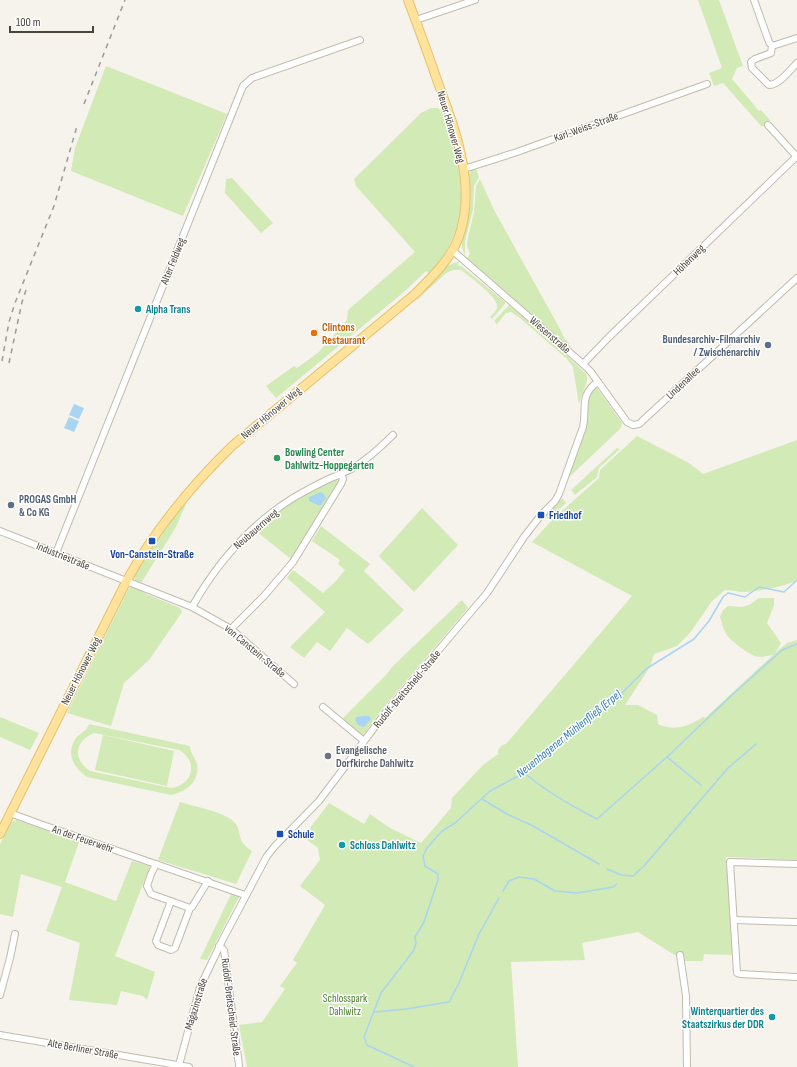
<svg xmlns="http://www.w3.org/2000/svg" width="797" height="1067" viewBox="0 0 797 1067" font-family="'Sofia Sans Condensed',sans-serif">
  <rect width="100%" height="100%" fill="#f6f3ec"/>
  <g fill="#d2eab5" fill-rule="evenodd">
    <path d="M698,0h21l24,66 -6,2 -5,11 27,32 2,-1 9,10 -8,7 -39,-44 -9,3 -5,-13 13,-5z"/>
    <path d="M106,66l121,48 -44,102 -112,-45 4,-23z"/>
    <path d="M431,108h7c9,6 7,19 11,28 1,3 3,5 4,8 3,8 5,19 6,27 7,41 -3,72 -29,103l-4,-3 -21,20 -129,107 -10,-12 28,-20 3,2 22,-16 28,-32 1,-10 67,-58 -59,-66 -2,-7 67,-66z"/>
    <path d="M476,169l3,8 -5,9 -1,23 -8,32v14c-8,-14 3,-31 5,-46 1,-12 0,-23 -1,-35l2,-4z"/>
    <path d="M232,178l41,45 -12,10 -36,-40 1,-14z"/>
    <path d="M480,179l14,31 66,119 5,11h2l5,10 -105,-92 3,-4 -3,-8v-4l7,-30 2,-26z"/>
    <path d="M457,262h2l-1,2 1,2h2l44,36v2l-13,15 -2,-2c3,-3 7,-6 7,-11 0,-10 -28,-30 -36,-36h-8l-7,3 -29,27 1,-4 29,-30z"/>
    <path d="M509,305l56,49 22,21v6l-8,23 -6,-37 -6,-8 -47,-41 -9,-6 -5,1 -9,11 -3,-3z"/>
    <path d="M597,388l25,35 -1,5 -56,53 17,-44 5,-38 6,-10z"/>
    <path d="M637,436l52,27 14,11 94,-34v140c-12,7 -42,12 -56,12 -5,-1 -11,-2 -16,-2l-13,11 -22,32 -13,13 -23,8 -4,13 -25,38h13l19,10 1,9c16,8 31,2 45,-7l2,1 68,-63c-6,1 -12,3 -18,1 -8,-3 -26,-16 -30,-24 -2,-4 -3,-10 -5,-15l3,-7 5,-4 14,1 7,-2 10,-7h15v7l-7,18 14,20 -6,10 12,-10 10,-3v220l-71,-3 7,98 -29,-1 -1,7h-19l-46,-29 -56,11 3,17 -74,2 7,105h-271l-8,-42 23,-3 23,-33 -5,-3 17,-23 -4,-3 32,-55 -25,-19 20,-26 -2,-12 -15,-11 26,-34 35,21 6,-10 20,14 31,15 30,-35 1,-10 31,-33 15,-11v-4l4,-5 4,-1 126,-148 -100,-54 23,-25 44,-39 1,-8z"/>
    <path d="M617,448l3,1 -21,19 -2,9 -22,18 -4,-5z"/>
    <path d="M335,479l4,3 -29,49 -19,28 -35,-28 21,-19 19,-13z"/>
    <path d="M561,499h2l3,4 -18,16 -4,-4z"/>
    <path d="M183,503l3,1 -10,23 -35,56 -6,-3 -1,-4z"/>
    <path d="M422,508l36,37 -44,47 -35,-36z"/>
    <path d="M321,526l49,38 -6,7 40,39 -36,34 -21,-16 -17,23 -13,-9 -13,16 -14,-11 35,-35 -38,-34 6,-8 30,23 13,-12 9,-11 -7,-6 2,-4 -28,-19z"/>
    <path d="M131,586l14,5 -1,2 36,15 2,4 -2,3 -31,45 -25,23 -13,43 -44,-13 61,-123z"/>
    <path d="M462,600l6,8 -89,105 -17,24 -20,-18 44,-44 8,-10z"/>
    <path d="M0,717l39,16 -9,17 -30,-13z"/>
    <path d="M89,724l101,22c0,7 5,11 7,18 3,18 -11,28 -26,31l-84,-18c-13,-9 -22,-23 -11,-39 4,-5 11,-7 13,-14zM94,733l85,17c20,11 14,35 -8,38l-81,-17c-18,-12 -15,-30 4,-38z"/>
    <path d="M103,735l71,16 -7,35 -72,-16z"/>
    <path d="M180,802c13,4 44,10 53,19 11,10 1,19 19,30l-16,33 -78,-24z"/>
    <path d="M17,820l62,22 -14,40 51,19 16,-40 18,5 -35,90 40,16 -8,28 -4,-4 -22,-5 -4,14 -48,-5 11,-57 -34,-12 16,-44 -41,-13 -8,43 -13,-3v-70l11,-22z"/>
    <path d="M232,892l8,3 -33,65 -7,-1z"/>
  </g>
  <g fill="#a9d4f2">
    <path d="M74,404l10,4 -5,11 -10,-4z"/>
    <path d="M69,417l10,4 -5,11 -10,-4z"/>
    <path d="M321,492l3,2 2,4 -6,8 -11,-5v-4z"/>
    <path d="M364,716h5l2,3 -7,8c-5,-1 -10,-4 -8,-10z"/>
  </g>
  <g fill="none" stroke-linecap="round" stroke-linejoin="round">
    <g stroke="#a9d4f2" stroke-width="1.5">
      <path d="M667,757l34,28"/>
      <path d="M524,773c22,18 47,33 73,46l70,-62 65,-62 50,-45 15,-6"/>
      <path d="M482,799l25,15 26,12 66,38"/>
      <path d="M607,869l14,6 12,1 11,-10 84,-98 28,-24"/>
      <path d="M503,891l6,-10 10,-4 15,2 21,12 22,2 36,-6 4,-3"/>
      <path d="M374,1012l32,-3 43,-7 10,-19 20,-49 20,-36"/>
      <path d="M414,1067l-47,-22 -3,-8 17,-44 33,-43 2,-7 -1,-6 9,-15 14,-42v-6l-13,-8 -2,-10 4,-8 15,-17 13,-8 35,-32 34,-18 90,-72 32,-32 48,-30 15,-18 14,-24 5,-4 17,4 14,-10 25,5 13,-12"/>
    </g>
    <defs>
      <g id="minor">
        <path d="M754,0l15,42 3,4 -1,7 -16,6 -4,3 1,6 17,17c10,0 21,-15 28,-22"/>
        <path d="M416,20l59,-20"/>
        <path d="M772,46l25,-8"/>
        <path d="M768,125l29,32"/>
        <path d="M464,169l53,-17 190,-68"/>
        <path d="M452,250l131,114 8,8 36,50 6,3 6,-1 158,-146"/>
        <path d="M583,364l25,-26 188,-181"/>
        <path d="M0,531l192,76 39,22 63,55"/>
        <path d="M56,553l187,-467 9,-8 108,-38"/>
        <path d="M192,607c25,-44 58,-82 101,-109 12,-7 25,-14 38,-20 7,-3 15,-6 22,-10 15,-9 28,-21 40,-33"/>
        <path d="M231,629l33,-33 29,-34 48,-78 2,-5 -2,-5"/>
        <path d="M323,707l41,34"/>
        <path d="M10,813l30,11 205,71"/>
        <path d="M156,864l-5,10 -4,12 4,8 39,14 2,-1 16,-26"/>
        <path d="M797,864l-67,-2 7,111 3,1 57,3"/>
        <path d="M171,901l-15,40 2,4 13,5 4,-2 15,-40"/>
        <path d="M734,920l63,2"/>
        <path d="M219,946l5,4 15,115"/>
        <path d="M680,955l6,41 1,71"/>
        <path d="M0,995l10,-37 5,-24"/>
        <path d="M0,1035l189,32"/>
        <path d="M179,1065l21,-78 23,-48 44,-83 8,-10 44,-45 67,-89 101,-119 37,-56 17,-22 14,-14 4,-7 24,-67c4,-18 -4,-33 15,-45"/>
      </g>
      <path id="major" d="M0,834l126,-252c29,-53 64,-95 106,-136l183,-152c16,-16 35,-34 43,-55 20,-52 -3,-110 -21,-159 -9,-27 -19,-53 -29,-80"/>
    </defs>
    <use href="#minor" stroke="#c2bbae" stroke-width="8"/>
    <use href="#major" stroke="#e6c16a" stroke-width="10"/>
    <use href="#minor" stroke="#fff" stroke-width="6"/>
    <use href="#major" stroke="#ffe39c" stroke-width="8"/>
    <g stroke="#9a9a9a" stroke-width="1.5" stroke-dasharray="5 5" stroke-linecap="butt">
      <path d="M84,104l41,-104"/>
      <path d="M2,361l7,-39 6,-19 39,-97 23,-80"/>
      <path d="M9,363l13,-61 5,-15"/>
    </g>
  </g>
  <g fill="#0f9aa8" stroke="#fff" stroke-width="1.5">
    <circle cx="138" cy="309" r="4"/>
    <circle cx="342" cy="845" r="4"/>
    <circle cx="772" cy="1017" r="4"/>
  </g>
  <circle fill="#e8710a" stroke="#fff" stroke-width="1.5" cx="314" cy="333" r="4"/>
  <g fill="#5c6f8a" stroke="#fff" stroke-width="1.5">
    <circle cx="768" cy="345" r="4"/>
    <circle cx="11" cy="505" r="4"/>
  </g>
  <circle fill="#2e9e5b" stroke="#fff" stroke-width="1.5" cx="277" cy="458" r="4"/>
  <g fill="#1a4fb4" stroke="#fff" stroke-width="1.5">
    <rect x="537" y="511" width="8" height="8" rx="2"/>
    <rect x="148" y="537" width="8" height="8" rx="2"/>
    <rect x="276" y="830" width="8" height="8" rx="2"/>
  </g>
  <circle fill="#6b7280" stroke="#fff" stroke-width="1.5" cx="328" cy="756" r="4"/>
  <g text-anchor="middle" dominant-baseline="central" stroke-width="3" stroke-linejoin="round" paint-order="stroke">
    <g font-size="11" fill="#4b4439" stroke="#fff">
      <text transform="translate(451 127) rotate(74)">Neuer Hönower Weg</text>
      <text transform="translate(586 127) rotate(-20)">Karl-Weiss-Straße</text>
      <text transform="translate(689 260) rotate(-44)">Höhenweg</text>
      <text transform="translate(173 261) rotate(-68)">Alter Feldweg</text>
      <text transform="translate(550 335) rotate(41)">Wiesenstraße</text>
      <text transform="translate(683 383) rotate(-43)">Lindenallee</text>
      <text transform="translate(271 413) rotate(-40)">Neuer Hönower Weg</text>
      <text transform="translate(256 529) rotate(-41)">Neubauernweg</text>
      <text transform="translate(63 556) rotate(22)">Industriestraße</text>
      <text transform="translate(255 651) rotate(40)">von Canstein-Straße</text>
      <text transform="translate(81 671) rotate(-63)">Neuer Hönower Weg</text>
      <text transform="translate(407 689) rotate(-50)">Rudolf-Breitscheid-Straße</text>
      <text transform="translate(83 839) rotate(19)">An der Feuerwehr</text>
      <text transform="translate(196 1004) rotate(-73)">Magazinstraße</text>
      <text transform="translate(231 1007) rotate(83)">Rudolf-Breitscheid-Straße</text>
      <text transform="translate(83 1049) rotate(10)">Alte Berliner Straße</text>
    </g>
    <g font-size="11" font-weight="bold" fill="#0d838f" stroke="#fff" text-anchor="start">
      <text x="146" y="309">Alpha Trans</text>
      <text x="350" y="845">Schloss Dahlwitz</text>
      <text x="764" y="1011" text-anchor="end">Winterquartier des<tspan x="764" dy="13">Staatszirkus der DDR</tspan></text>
    </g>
    <g font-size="11" font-weight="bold" fill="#c56008" stroke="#fff" text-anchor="start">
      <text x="322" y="327">Clintons<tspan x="322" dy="13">Restaurant</tspan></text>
    </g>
    <g font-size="11" font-weight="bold" fill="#4e5e75" stroke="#fff" text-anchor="end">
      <text x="760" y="339">Bundesarchiv-Filmarchiv<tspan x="760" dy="13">/ Zwischenarchiv</tspan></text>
      <text x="19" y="499" text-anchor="start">PROGAS GmbH<tspan x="19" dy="13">&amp; Co KG</tspan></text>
    </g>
    <g font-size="11" font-weight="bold" fill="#27864d" stroke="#fff" text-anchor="start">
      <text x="285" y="452">Bowling Center<tspan x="285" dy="13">Dahlwitz-Hoppegarten</tspan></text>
    </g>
    <g font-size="11" font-weight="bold" fill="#164399" stroke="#fff" text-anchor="start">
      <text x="549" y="515">Friedhof</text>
      <text x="152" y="554" text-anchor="middle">Von-Canstein-Straße</text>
      <text x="288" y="834">Schule</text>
    </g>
    <g font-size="11" font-weight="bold" fill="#5b616d" stroke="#fff" text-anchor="start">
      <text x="336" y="750">Evangelische<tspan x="336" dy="13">Dorfkirche Dahlwitz</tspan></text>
    </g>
    <g font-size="11" fill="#4a7f2a" stroke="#fff">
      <text x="345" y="998">Schlosspark<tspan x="345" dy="13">Dahlwitz</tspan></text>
    </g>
    <g font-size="12" font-style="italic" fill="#2e7ab2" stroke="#fff">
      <text transform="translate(569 734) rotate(-39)">Neuenhagener Mühlenfließ (Erpe)</text>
    </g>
  </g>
  <path d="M10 26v6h83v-6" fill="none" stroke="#4b4439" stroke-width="2"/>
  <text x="16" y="26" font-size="12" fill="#4b4439" stroke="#ffffff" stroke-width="3" paint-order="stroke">100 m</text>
</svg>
